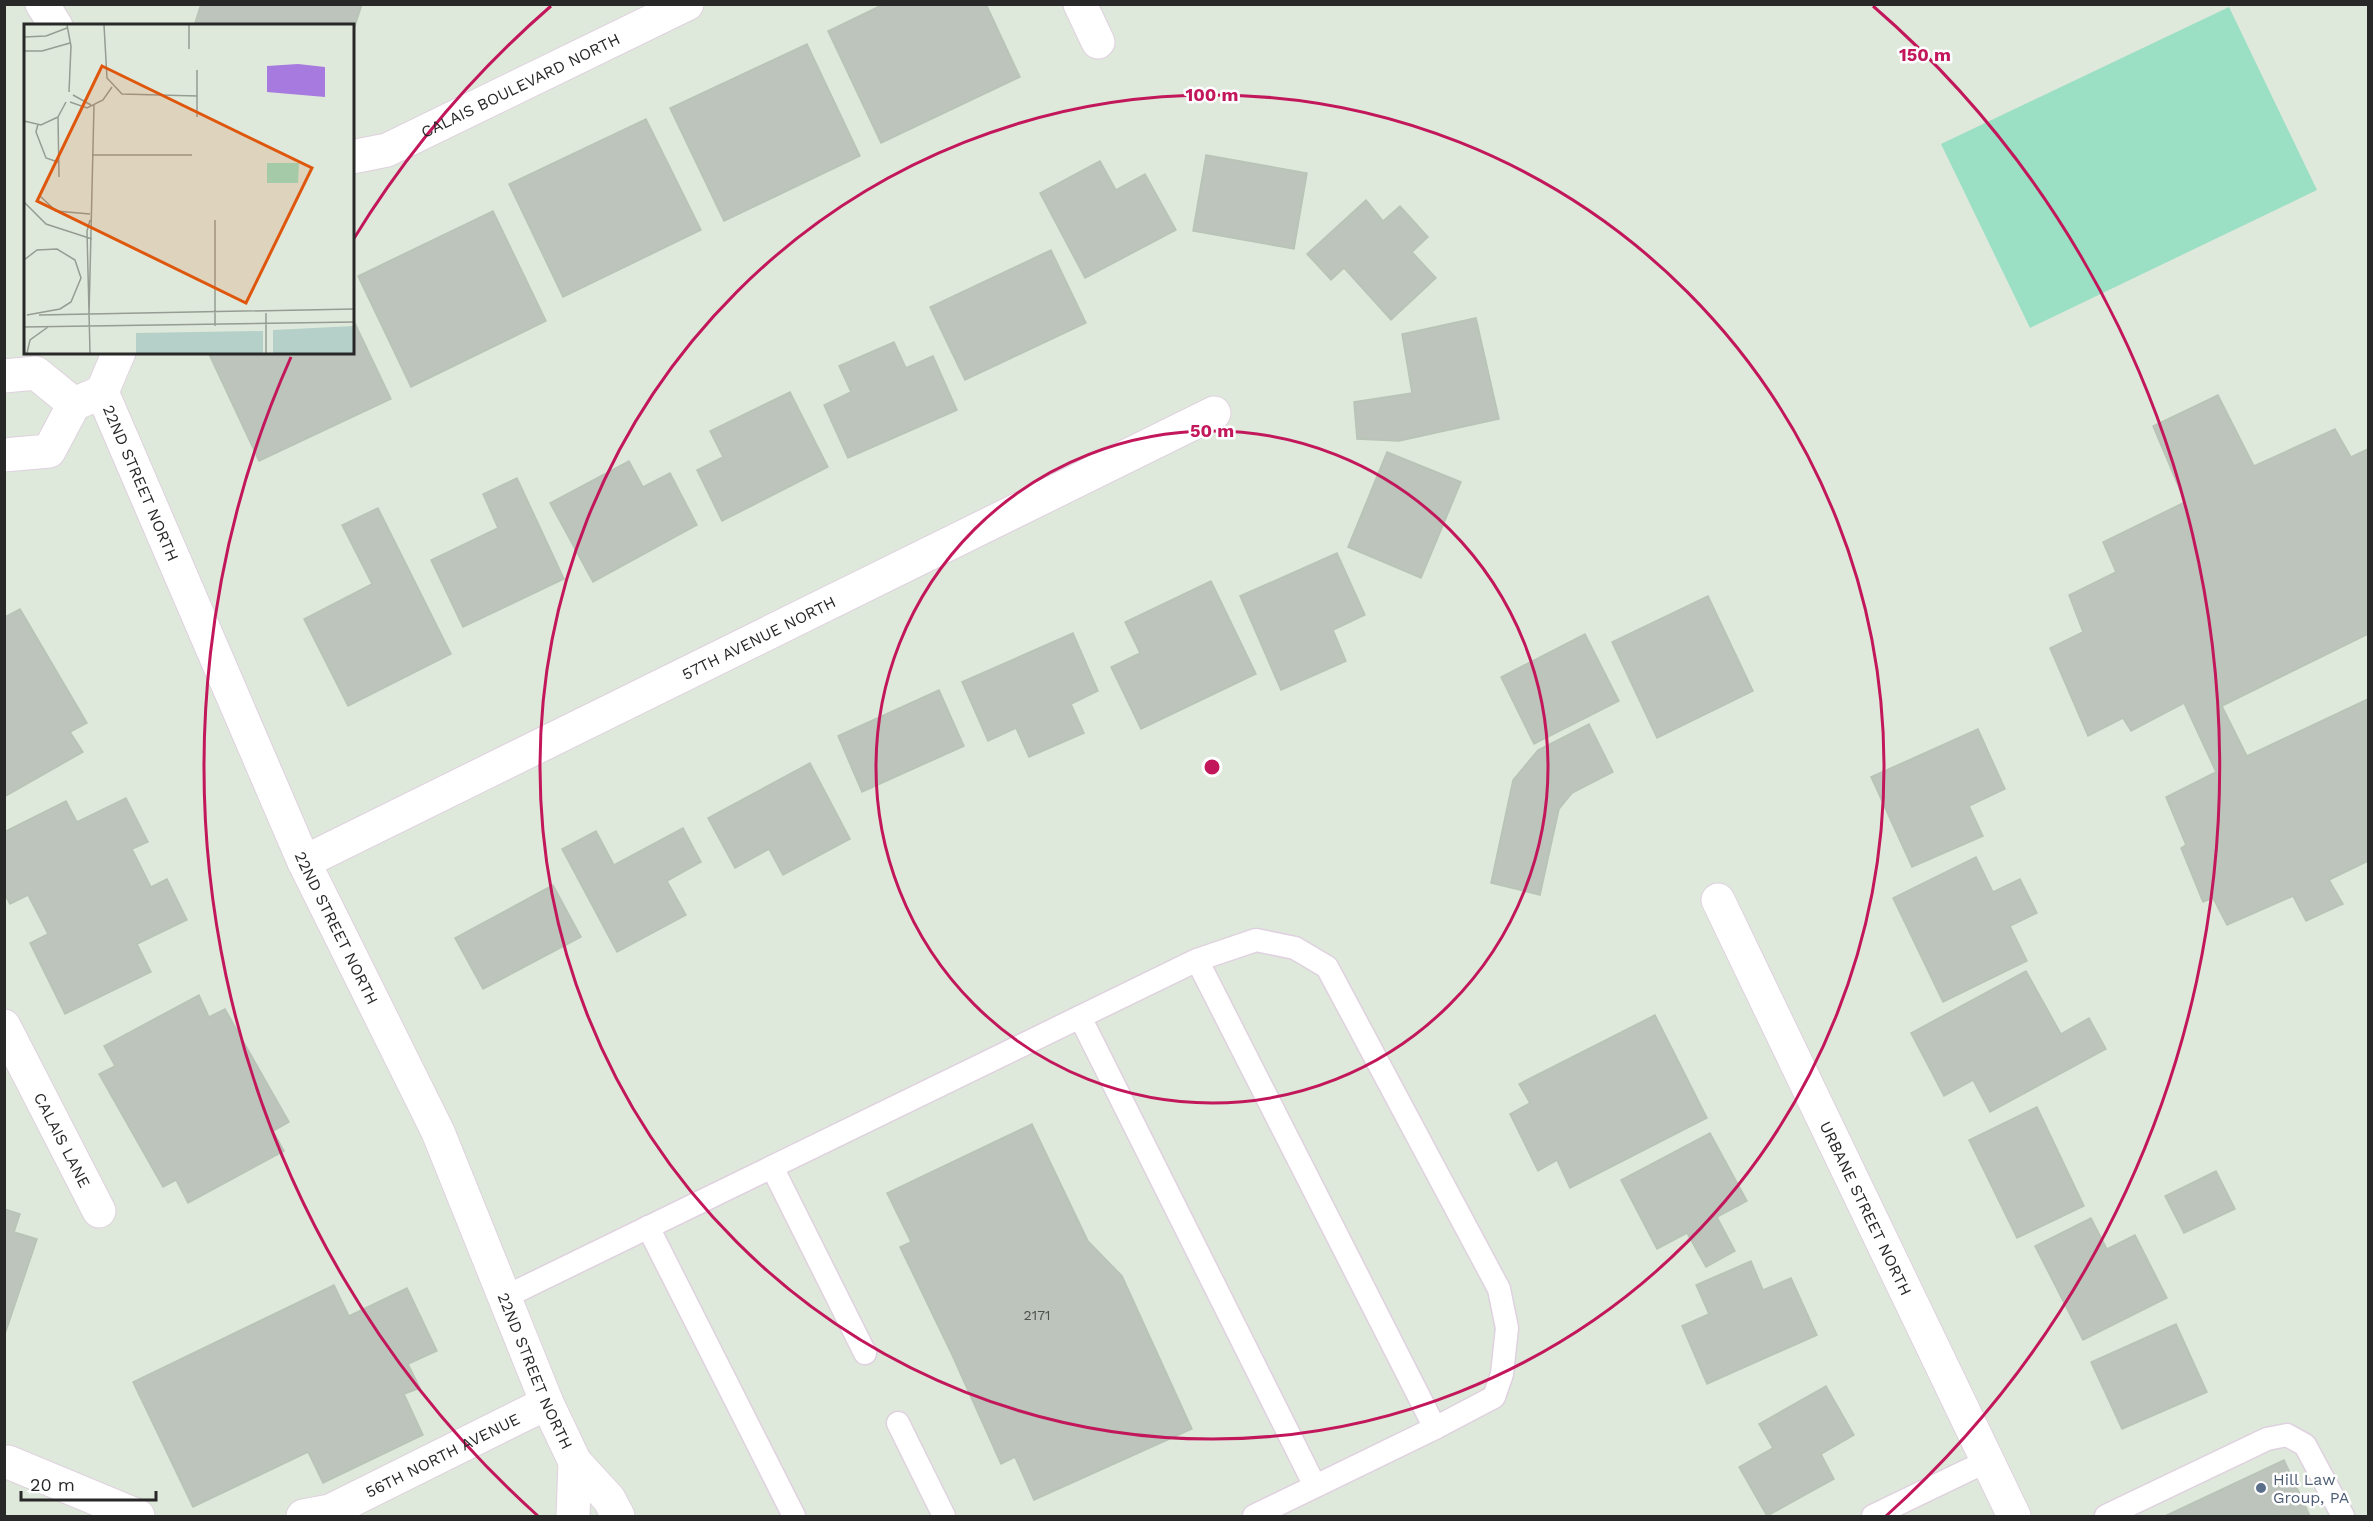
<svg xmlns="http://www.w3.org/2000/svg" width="2373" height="1521" viewBox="0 0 2373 1521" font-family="'Work Sans',sans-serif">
  <rect width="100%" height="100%" fill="#dfe9db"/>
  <path fill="#9bdfc4" d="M2229,7l88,183 -287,138 -89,-184z"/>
  <g fill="#bcc4bb" stroke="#b8c4b6" stroke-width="1.5">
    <path d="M201,4h161l-10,31v-9h-158z"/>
    <path d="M884,4h102l34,73 -139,66 -53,-112z"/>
    <path d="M807,44l53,112 -136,65 -54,-113z"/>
    <path d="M646,119l55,111 -138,67 -54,-113z"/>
    <path d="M1206,155l101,18 -13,76 -101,-18z"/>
    <path d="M1100,161l16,29 29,-16 31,56 -91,48 -45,-85z"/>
    <path d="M1366,200l17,21 17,-15 28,31 -16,15 24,26 -45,42 -47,-52 -13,12 -24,-26z"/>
    <path d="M493,211l53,110 -135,66 -53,-111z"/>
    <path d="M1051,250l35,73 -121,57 -35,-73z"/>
    <path d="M352,317l39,82 -132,62 -51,-109h144z"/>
    <path d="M1476,318l23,101 -100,22 -42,-2 -3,-37 58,-9 -10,-59z"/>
    <path d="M894,342l12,26 27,-12 24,54 -109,48 -24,-53 27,-13 -12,-26z"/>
    <path d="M790,392l38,75 -106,54 -25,-51 26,-13 -13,-26z"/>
    <path d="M2218,395l36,71 81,-37 16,28 17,-8v185l-146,72 25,50 121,-57v162l-39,19 14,24 -37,17 -13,-25 -66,29 -14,-27 -10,4 -22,-54 5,-3 -20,-48 50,-25 -32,-69 -53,28 -8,-13 -35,18 -38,-88 33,-16 -14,-37 47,-23 -13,-30 82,-40 -32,-76z"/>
    <path d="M1387,452l74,30 -40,96 -73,-31z"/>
    <path d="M629,461l14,26 27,-14 27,52 -104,57 -43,-79z"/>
    <path d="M517,478l47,101 -101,48 -32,-67 67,-32 -15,-34z"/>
    <path d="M378,508l73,146 -103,52 -44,-87 68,-35 -30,-59z"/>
    <path d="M1337,553l28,62 -32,15 13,31 -65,29 -41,-94z"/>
    <path d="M1211,581l45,93 -115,55 -30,-62 29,-14 -15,-31z"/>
    <path d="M1708,596l45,95 -96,47 -45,-96z"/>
    <path d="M20,609l67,114 -17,9 13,20 -79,45v-182l1,2z"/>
    <path d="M1073,633l25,58 -27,13 13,29 -55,24 -13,-29 -28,13 -26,-59z"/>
    <path d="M1585,634l34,67 -85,43 -33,-67z"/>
    <path d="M939,690l25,56 -102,46 -24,-56z"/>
    <path d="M1589,724l24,48 -41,21 -13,16 -19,86 -49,-12 22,-103 25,-30z"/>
    <path d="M1978,729l27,60 -36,17 14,30 -71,31 -41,-90z"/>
    <path d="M810,763l40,76 -67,36 -14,-26 -34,19 -27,-50z"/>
    <path d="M126,798l22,44 -16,7 19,38 16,-8 20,41 -50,24 14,28 -86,42 -35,-71 18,-9 -20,-39 -18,9 -6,-11v-61l62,-31 11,21z"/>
    <path d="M683,828l18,34 -34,19 19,34 -69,37 -55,-103 34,-18 18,34z"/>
    <path d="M1976,857l17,35 27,-13 17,34 -27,13 17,35 -84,41 -50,-104z"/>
    <path d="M553,885l28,52 -98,52 -28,-51z"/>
    <path d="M2026,971l35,63 28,-16 17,31 -116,63 -17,-32 -29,16 -33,-63z"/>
    <path d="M199,995l10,22 16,-8 64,113 -16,9 11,20 -96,52 -12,-23 -13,7 -64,-113 16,-8 -11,-20z"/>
    <path d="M1655,1015l52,103 -137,70 -13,-28 -19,11 -28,-57 20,-11 -11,-19z"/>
    <path d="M2037,1107l47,99 -67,32 -48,-98z"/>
    <path d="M1032,1124l56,117 34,35 70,153 -158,71 -19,-43 -14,7 -49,-109 -52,-108 11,-5 -24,-49z"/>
    <path d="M1710,1133l37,68 -30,16 18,34 -29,16 -19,-34 -30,16 -36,-69z"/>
    <path d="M2216,1171l19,38 -51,24 -19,-37z"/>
    <path d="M4,1209l16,5 -6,18 23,7 -33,98z"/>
    <path d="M2091,1218l16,31 28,-14 32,63 -84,42 -48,-94z"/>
    <path d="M1751,1261l12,29 28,-12 26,57 -110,49 -25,-58 27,-12 -13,-29z"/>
    <path d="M334,1285l15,31 58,-28 30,63 -29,13 12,24 -16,6 19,41 -100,48 -15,-31 -115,55 -60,-125z"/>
    <path d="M2176,1324l31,68 -85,37 -31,-67z"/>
    <path d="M1826,1386l28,49 -33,19 13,25 -67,37 -28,-49 34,-19 -14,-24z"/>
    <path d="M2284,1460l26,56h-145z"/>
  </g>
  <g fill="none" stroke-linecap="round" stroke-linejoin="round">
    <defs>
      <g id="service">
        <path d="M1080,1017l235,469"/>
        <path d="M772,1167l93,186"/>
        <path d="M648,1227l146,289"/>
        <path d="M505,1297l692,-337 59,-20 39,8 32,19 172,322 8,39 -5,46 -8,23 -59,31 -238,-468"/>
        <path d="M898,1423l46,93"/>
        <path d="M1254,1516l181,-88"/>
        <path d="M1873,1516l114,-55"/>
        <path d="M2106,1516l161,-77 20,-4 18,10 38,71"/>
      </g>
      <g id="minor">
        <path d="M42,4l14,22"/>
        <path d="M1080,4l18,38"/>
        <path id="s1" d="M352,157l35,-7 300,-146"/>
        <path d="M4,376l32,-3 38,31"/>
        <path id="s2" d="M102,392l202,470 134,270 109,271 28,59"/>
        <path d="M4,455l45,-4 25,-47 28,-12 17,-40"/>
        <path id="s3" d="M304,862l910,-449"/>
        <path id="s4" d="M1718,900l296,616"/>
        <path id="s5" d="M4,1026l95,185"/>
        <path d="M8,1462l130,54"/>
        <path id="s6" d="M303,1516l27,-5 217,-108"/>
      </g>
      <g id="tertiary">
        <path d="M575,1462l34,37 9,17"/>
        <path d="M573,1516l2,-54"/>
      </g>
    </defs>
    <use href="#service" stroke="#dfd1df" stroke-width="25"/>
    <use href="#minor" stroke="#dfd1df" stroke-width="35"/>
    <use href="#tertiary" stroke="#dfd1df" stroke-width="35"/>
    <use href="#service" stroke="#fff" stroke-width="22"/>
    <use href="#minor" stroke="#fff" stroke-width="33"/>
    <use href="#tertiary" stroke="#fff" stroke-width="33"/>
  </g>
  <g fill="none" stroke="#c2185b" stroke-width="3">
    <circle cx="1212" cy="767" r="336"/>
    <circle cx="1212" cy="767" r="672"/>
    <path d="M538 1516A1008 1008 0 0 1 291 357M353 240A1008 1008 0 0 1 551 6M1873 6A1008 1008 0 0 1 1886 1516"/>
  </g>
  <circle fill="#5c6f8a" stroke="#fff" stroke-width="2" cx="2261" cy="1488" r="6"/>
  <g text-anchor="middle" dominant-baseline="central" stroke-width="5" stroke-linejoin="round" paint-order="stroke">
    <g font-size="14" fill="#4d4f4d">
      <text x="1037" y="1315">2171</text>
    </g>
    <g font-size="16" fill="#282828" stroke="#fff">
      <text stroke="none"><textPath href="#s1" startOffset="184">CALAIS BOULEVARD NORTH</textPath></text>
      <text stroke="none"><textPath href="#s2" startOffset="99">22ND STREET NORTH</textPath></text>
      <text stroke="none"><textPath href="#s3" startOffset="507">57TH AVENUE NORTH</textPath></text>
      <text stroke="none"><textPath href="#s2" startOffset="585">22ND STREET NORTH</textPath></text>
      <text stroke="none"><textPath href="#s5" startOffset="128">CALAIS LANE</textPath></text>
      <text stroke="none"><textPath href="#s4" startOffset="342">URBANE STREET NORTH</textPath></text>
      <text stroke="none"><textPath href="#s2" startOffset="1071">22ND STREET NORTH</textPath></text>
      <text stroke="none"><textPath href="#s6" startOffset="153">56TH NORTH AVENUE</textPath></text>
    </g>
    <g font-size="16" fill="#4e5e75" stroke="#fff" text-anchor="start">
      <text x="2273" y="1479">Hill Law<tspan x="2273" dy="18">Group, PA</tspan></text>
    </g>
  </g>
  <g transform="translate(24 24)">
    <rect width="330" height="330" fill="#dfe9db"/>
    <path d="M330,302v27h-81v-23zM239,307v22h-127v-20z" fill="#b5d0c8"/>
    <path d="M243,139h32l-1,20h-31z" fill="#9bdfc4"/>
    <path d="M274,40l27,3v30l-58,-5v-26z" fill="#a77adf"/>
    <path fill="none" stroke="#969c93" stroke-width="1.5" d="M43,1l4,21 -2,46M80,1l3,53 15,16 75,2v-26M0,13l22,-1 21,-8M165,25v-24M0,27h18l28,-8M49,71l18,10M173,72v21M46,78l17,6 16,-8 9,-13M0,97l17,4 17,-8M14,100l-2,8 10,26 12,4M68,131h100M35,153l-1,-60 8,-15M16,172l16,15 34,3M0,178l22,22 46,15M0,236l13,-10 20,-1 18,11 6,18 -10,24 -11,7 -33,6M15,291l315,-6M65,292l5,-211M191,302v-106M0,303l330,-5M3,329l3,-13 18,-13M66,329l-3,-122 3,-11M242,329v-40"/>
    <path fill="#de570d" fill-opacity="0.15" stroke="#de570d" stroke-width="3" d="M78,42l210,102 -66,135 -209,-102z"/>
    <rect width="330" height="330" fill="none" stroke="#282828" stroke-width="3"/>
  </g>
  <circle cx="1212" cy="767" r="9" fill="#c2185b" stroke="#fff" stroke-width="3"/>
  <g font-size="18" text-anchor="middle" font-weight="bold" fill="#c2185b" stroke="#fff" stroke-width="5" stroke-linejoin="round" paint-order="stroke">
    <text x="1925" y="61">150 m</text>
    <text x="1212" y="101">100 m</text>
    <text x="1212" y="437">50 m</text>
  </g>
  <rect width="2373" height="1521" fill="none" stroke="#282828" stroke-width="12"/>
  <path d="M21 1491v9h135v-9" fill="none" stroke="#282828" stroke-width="3"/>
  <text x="30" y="1491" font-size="18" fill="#282828" stroke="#ffffff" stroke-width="4.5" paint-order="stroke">20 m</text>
</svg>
